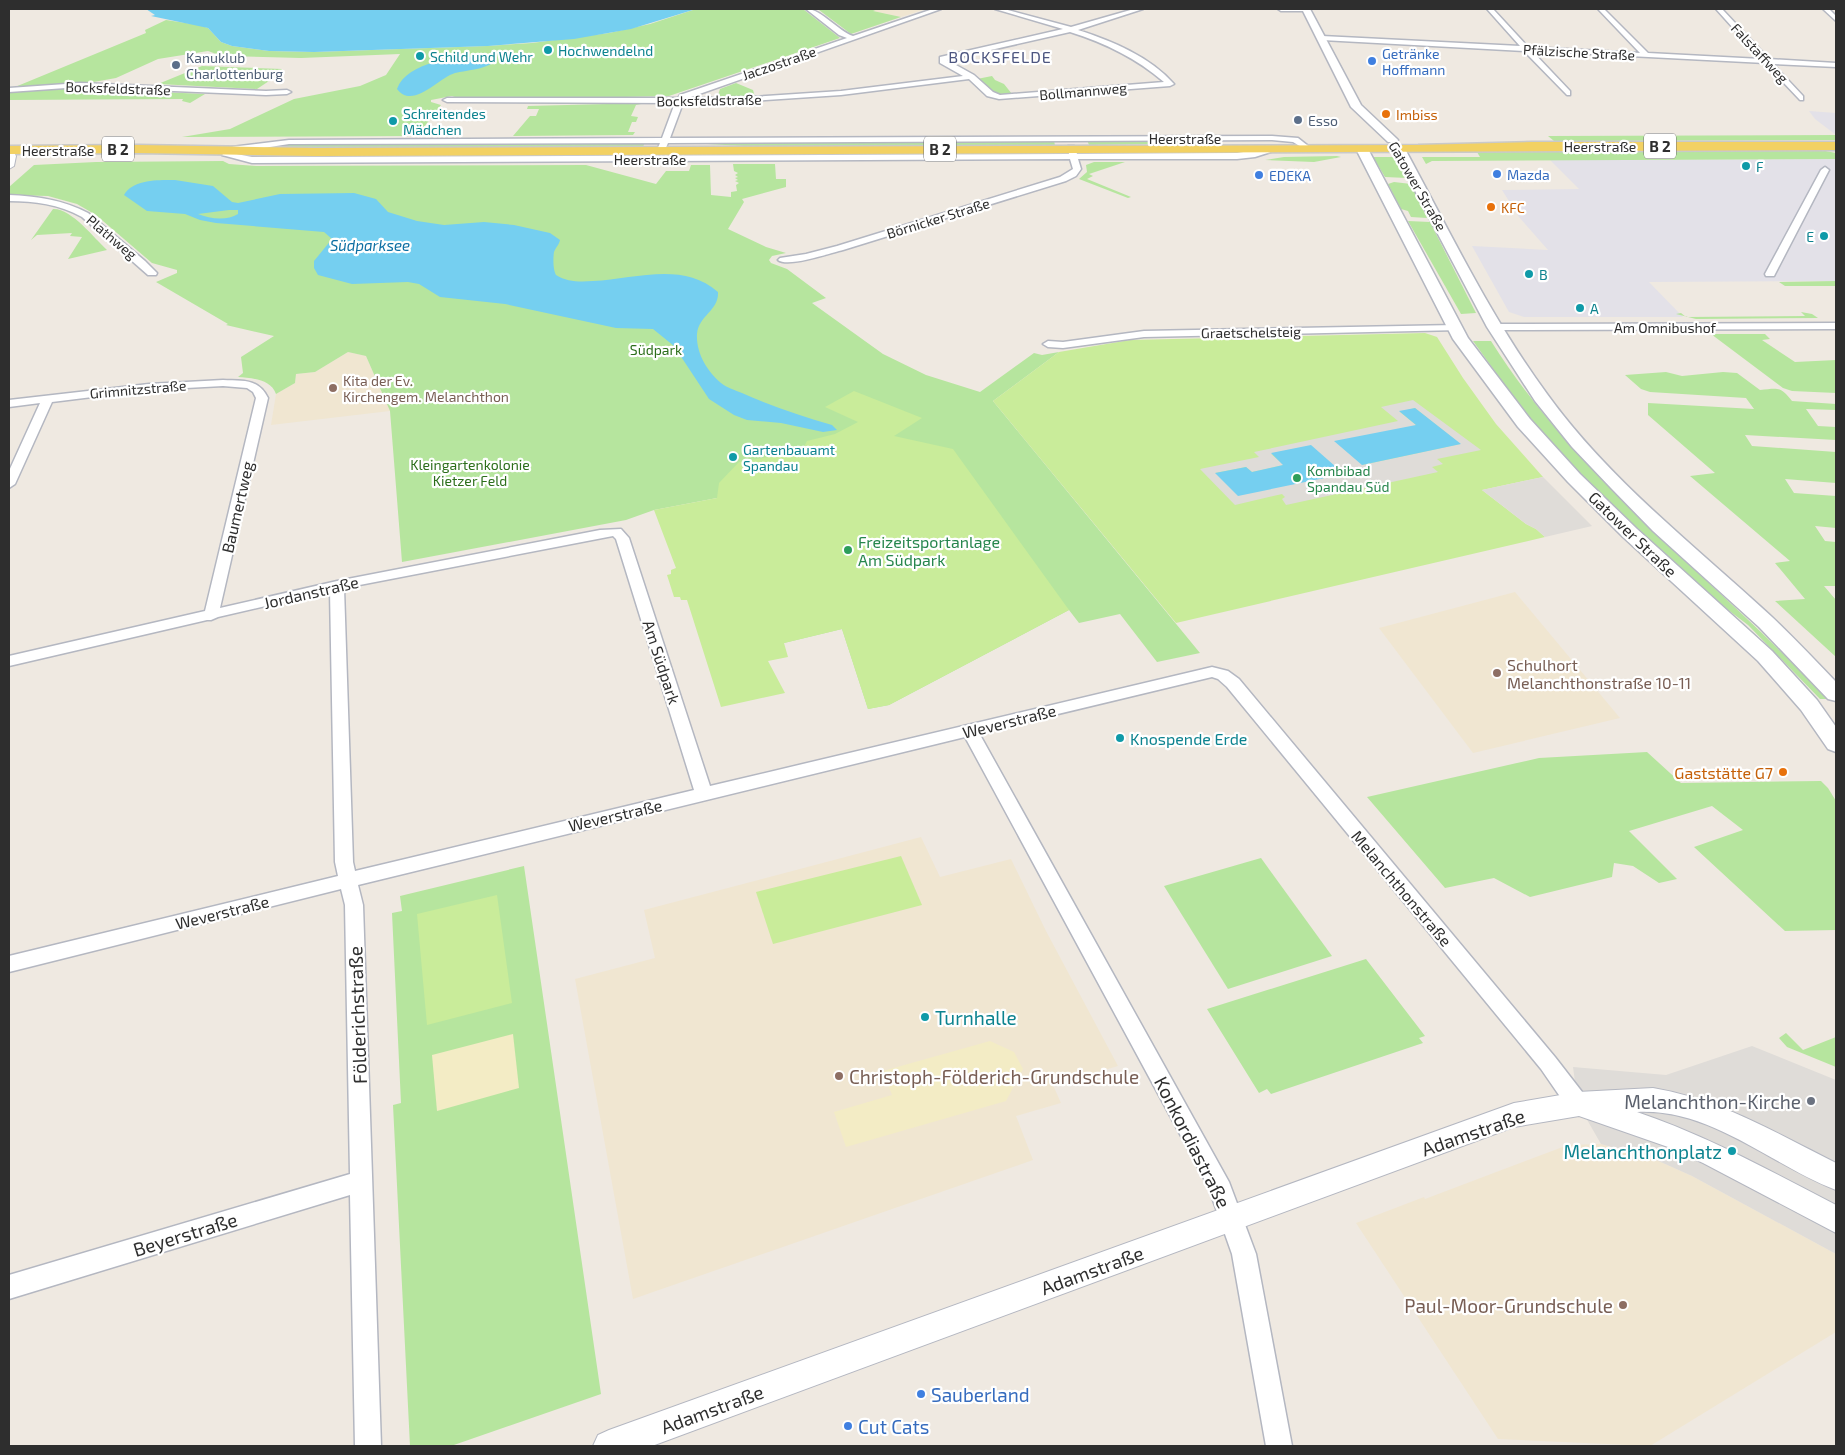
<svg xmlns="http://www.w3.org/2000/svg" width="1845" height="1455" viewBox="0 0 1845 1455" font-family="'Exo 2',sans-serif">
  <rect width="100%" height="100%" fill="#efe9e1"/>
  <g fill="#e3e1e8">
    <path d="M1809,111l27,2v22l-21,-16z"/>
    <path d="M1836,159v122l-187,1 34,35h-159l-15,-5 -37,-66 76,4 -29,-33 -17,-27 77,-1 -29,-29z"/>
  </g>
  <g fill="#f0e6d1">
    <path d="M879,9h47l-25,8 -29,-6z"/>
    <path d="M348,352l18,4 24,55 -119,14 5,-31 19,-11 1,-9 19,-2z"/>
    <path d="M1515,592l105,126 -147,35 -94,-125z"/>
    <path d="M921,837l19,40 71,-18 35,72 72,135 -65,19 8,18 -45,13 17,44 -400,139 -58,-320 80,-21 -11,-48z"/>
    <path d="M1601,1144l53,15 38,17 144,78v78l-186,114 -152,-7 -142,-216 68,-26 1,2 143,-54z"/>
  </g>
  <g fill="#b6e59e">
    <path d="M696,9h107l37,29 -171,58 -175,4 -34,-1 -8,-3 -21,4v2l10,3 -24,31 -235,1 48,-8 64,-30 66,-13 26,-11 14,-21 -99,4 -79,-2 -14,-5 -50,8 -42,19 -28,5 -73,4 131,-54 -1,-3 21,-10 33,5 9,3 13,14 11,4 37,5 45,1 173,-6 45,-3 77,-10 41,-9z"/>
    <path d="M824,9h54l-5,2 28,6 -50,17 -32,-24z"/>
    <path d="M202,66l80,3 -7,8 -18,12 -99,-5z"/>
    <path d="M992,76l3,4 9,4 8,10h-18l-17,-15z"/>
    <path d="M736,83l17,7 2,7 -38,1 3,-9z"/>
    <path d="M70,88l135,6 -15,9 -8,-2 1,-2 -174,1v-7z"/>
    <path d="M646,103l-10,2 -5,11 7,1 -2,5h-4l-4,10h7l-2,3 -120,1 17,-20h6l3,-7h-12l1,-3z"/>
    <path d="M1836,135v5l-282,1 -6,-5z"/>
    <path d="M1204,139l2,4 -117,2 -2,-5z"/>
    <path d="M1054,140l1,6 -289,1 -79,-4z"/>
    <path d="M645,142l-2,5 -380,2 -3,-2 27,-4z"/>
    <path d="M1815,149l21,4v6l-404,2 -6,3 -4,-7h58l-3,-5 39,-2z"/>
    <path d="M1057,152l1,3 -380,2 2,-3z"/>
    <path d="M554,154l34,2 -319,3 -24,-3z"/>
    <path d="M1337,156l4,1 -27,5 -49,-2 19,-3z"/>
    <path d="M1373,157h24l10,21 -22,-1z"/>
    <path d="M223,161l6,3 27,2 330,-1 70,19 10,-13h23l2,-6h19l1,30 20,2v-5l6,-1 -1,-6 3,-2 -4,-2 3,-1 -3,-2 3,-1 -3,-2 3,-2 -4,-2 -1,-7h42l1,15h10v8l-44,12 2,3 -16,27 38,18 20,6 -14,3 -3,4 2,3 16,6 39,29 -14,5 71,51 43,21 54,17 54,-39 8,2 17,-3 -66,49 207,252 -43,9 -37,-48 -41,9 -10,-13 -180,95 -21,4 -26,-80 -58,14 -67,-145 -63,12 -28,10 -224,42 -12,-151 -24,-55 -18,-4 -33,20 -19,2 -1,9 -19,11c-5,-15 -25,-16 -38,-17l5,-4 -2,-16 33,-21 -48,-11 2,-1 -72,-42 21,-9v-3l-25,-7 -56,-48 -19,-11 -29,-8 -39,-1v-8l25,-22 62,-3z"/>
    <path d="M1094,162h31l-36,12 4,2 -6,3 44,18 -3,1 -49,-19 8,-7 -1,-7z"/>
    <path d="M1394,182l17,2 16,34 -16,-1 -3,-6 -7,-2 -13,-25z"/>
    <path d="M53,209c18,-1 41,29 54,41l-39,9 14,-22 -12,-1 2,-3 -35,2 -6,5z"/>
    <path d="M1408,221l22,1 46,91 -15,1z"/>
    <path d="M1836,281v5h-51l-6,-4z"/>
    <path d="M1801,312l11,2 6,4 -122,1 -20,-5 5,-1 5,4 119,-1z"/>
    <path d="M1711,334h54l5,5 -8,1 33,22 41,-2v33l-44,-2 -9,-3z"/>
    <path d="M1473,341h18c89,141 224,237 336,358h-7l-72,-74 -41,-31 -133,-126 -49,-55z"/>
    <path d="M1666,372l16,4 41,-4 14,1 23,17c18,-2 20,-4 32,11l44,3v6l-30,-1 12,17 18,1v13l-91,-5 7,11 84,6v31l-51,-4 9,14 42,3v32l-21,-2 10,15 11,1v44h-12l12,14v57l-61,-56 30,-2 -30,-36 15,-2 -100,-85 25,-3 -67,-58v-12l106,6 -8,-11 -96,-6 -9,-3 -16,-14z"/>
    <path d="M1647,752l34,31 140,-2 7,7 8,13v129l-51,1 -91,-84 49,-17 -31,-24 -83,25 48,48 -18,4 -26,-17 -19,-3 -2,14 -82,20 -36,-19 -49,10 -78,-91 172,-39z"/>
    <path d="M1261,858l71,98 -104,33 -64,-103z"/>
    <path d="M524,866l77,528 -150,52h-41l-17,-341 8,-2 -9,-190 10,-2 -2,-15z"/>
    <path d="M1366,959l59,77 -6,2 4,5 -152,51 -4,-5 -8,4 -52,-84z"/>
    <path d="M1786,1033l17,17 33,-13v30l-49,-20 -8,-9z"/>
  </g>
  <g fill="#f3ecc5">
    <path d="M513,1034l6,54 -82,23 -5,-56z"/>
    <path d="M990,1041l24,11 9,17 -17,32 -160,46 -12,-35 58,-17 -9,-24z"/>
  </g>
  <g fill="#c9ec9a">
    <path d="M1425,333l12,4 26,41 33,46 47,53 -61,13 44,34 10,5 9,8 -369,86 -183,-222 66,-49 71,-12z"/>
    <path d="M854,391l68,27 -28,18 59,13 116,161 -180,95 -21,4 -26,-80 -58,14 4,14 -20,4 17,32 -64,14 -34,-107h-6l-1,-3h-6l-7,-22 4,-1v-4l5,-2 -22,-58 63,-12 2,-15 20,-21 63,-11 5,-10 28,-7 23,-12 -33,-15z"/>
    <path d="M901,856l21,49 -149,39 -17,-52z"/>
    <path d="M497,895l15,108 -85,22 -10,-111z"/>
  </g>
  <g fill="#dfdcd8" fill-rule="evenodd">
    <path d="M1413,400l68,50 -44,9 6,5 -11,3 6,5 -152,33 -4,-6 3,-2 -3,-3 -47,11 -35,-36 59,-12 -5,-5 144,-31 -17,-14zM1415,408l45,36 -98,21 54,-40 -16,-13zM1271,454l72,20 -128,-1 31,-6 6,5 32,-7z"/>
    <path d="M1543,477l49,49 -47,11 -9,-8 -10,-5 -44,-34z"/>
    <path d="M1752,1046l84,34v174l-144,-78 -38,-17 -53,-15 -23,-40 -5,-37 93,8z"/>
  </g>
  <g fill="#75cff0" fill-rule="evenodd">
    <path d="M146,9h550l-65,20 -57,10 -86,7 -174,6 -45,-1 -37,-5 -11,-4 -13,-14 -57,-12 4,-1z"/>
    <path d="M482,56l11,2v5c-12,7 -25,7 -38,10 -17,5 -42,37 -58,16 10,-28 60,-32 85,-33z"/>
    <path d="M175,180l38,6 19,16 6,1 42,-9 74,-1 22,6 12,13 29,9 27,4 40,-3 30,3 36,8 10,7c-1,5 -4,7 -6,12 -1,6 -1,18 2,23 11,7 24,7 37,6 42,-2 90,-20 125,11 1,19 -19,23 -21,42 -1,19 10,37 24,49 6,5 14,7 21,10 29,13 59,23 90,32l5,5 -14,2 -42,-9 -34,-3 -13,-5 -25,-16 -35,-53 -21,-17 -37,-1 -111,-24 -65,-7 -21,-13 -11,-2 -56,2 -34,-9 -4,-7v-7l18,-22 -8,-7 -108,-9 -16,-3 -15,-6 -38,-3 -23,-16c9,-16 35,-15 51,-15zM229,210h9v4c-11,7 -28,5 -40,0z"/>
    <path d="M1415,408l46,36 -99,21 -28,-24 82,-16 -17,-14z"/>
    <path d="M1311,445l33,29 -106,22 -23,-23 31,-6 6,5 31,-7 -12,-12z"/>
  </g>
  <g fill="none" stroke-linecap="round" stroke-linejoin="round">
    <defs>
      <g id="minor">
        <path d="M806,9c14,-1 32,22 47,27l80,-27h8l-253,89 63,-1 90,-6 122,-15 -23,-13v-6l123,-28 -68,-20h9l67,18 63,-18h9l-65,21c34,11 71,26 96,54l-4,2 -171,13 -12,-3 -18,-17 -128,16 -90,6 -68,2 -13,35 602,-2 26,2 14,11 -4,2 -15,-9 -21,-2 -604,3 -4,9 -3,1 -4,-3 3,-7 -371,1 -57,9 -4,-3 4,-3 57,-7 373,-2 13,-35 -228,-1 -4,-2 4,-2h231l2,-3 167,-57 -8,-3zM1070,32c35,11 66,26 94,50l-164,13 -7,-3 -19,-17 -27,-15z"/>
        <path d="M1278,9h31l-3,2h-25z"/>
        <path d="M1487,9h6l35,38 112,6 -42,-44h6l44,44 113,6 -45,-50h6l47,50 67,4v4l-63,-3 30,32v4h-3l-35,-37 -233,-12 38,40v4h-3l-43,-44 -202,-11 -3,-2 3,-2 198,10z"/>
        <path d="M1823,9h6l7,7v5z"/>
        <path d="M80,83l186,8 21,-1 4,2 -4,2 -21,1 -186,-8 -71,5v-4z"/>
        <path d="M1068,146h6l3,8 160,-1 39,-6 4,2 -25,8 -18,2h-159l3,10 -5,7 -10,5 -223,69c-13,3 -55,18 -65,10l2,-2 26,-4 31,-8 223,-69 13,-8 -3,-10 -818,4 -30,-8 4,-3 26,5h74l743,-3z"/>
        <path d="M1825,167l4,3 -54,104 -1,2h-8l-1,-2 56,-104z"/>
        <path d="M9,195c28,1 54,5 79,18l57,48 12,12 -1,2h-8l-66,-58c-24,-13 -47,-16 -73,-16z"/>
        <path d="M1836,323v6l-342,1 -5,-3 5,-3z"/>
        <path d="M1456,325l5,3 -1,2 -316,7 -81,11 -15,-1 -5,-3 5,-3 15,1 81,-11z"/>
        <path d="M223,380c20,1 35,-2 45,18l-48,210 117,-27 263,-51 21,-1 8,9 81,248 502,-119 16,4 11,8 316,378 31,40 3,7 -3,7 -8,2 -8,-2 -29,-42 -314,-382 -9,-8 -6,-2 -233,56 250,449 27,72 36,192h-26l-34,-192 -24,-68 -243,-449 -607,148 5,20 18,541h-26l-5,-251 -341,104v-24l341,-101 -5,-269 -4,-16 -332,83v-16l329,-80 -3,-14 -5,-271 -112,26 -7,3h-4l-198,46v-10l196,-45 51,-213 -3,-6 -6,-4 -24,-2 -74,4 -97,12 -37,82 -6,4v-17l31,-68 -31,4v-7l140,-16zM613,536l3,3 78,251 -339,81 -2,-9 -9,-274z"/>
      </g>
      <g id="tertiary">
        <path d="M9,150l4,1 3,5 -2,10 -5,3z"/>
        <path d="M1653,1088c66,11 124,45 183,75v27c-65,-25 -125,-82 -199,-78 71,24 133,59 199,93v28l-133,-70 -35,-16 -89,-31 -65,11 -862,319h-59l5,-11 11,-5 905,-327 64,-11z"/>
      </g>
      <g id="secondary">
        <path d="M1302,9h8l51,96 35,33 2,2 -2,2h-8l-37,-35z"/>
        <path d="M1362,146l6,3 100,189 62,81 50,55 57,55 135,122 45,49 19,27v25l-8,-3 -27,-39 -43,-49 -135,-124 -55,-55 -50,-55 -65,-88 -97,-190z"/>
        <path d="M1399,146l6,3c45,83 86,169 142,245 62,86 148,152 225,223 22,21 43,43 64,65v19l-8,-2 -69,-72 -106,-96 -42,-43 -39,-41 -37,-46 -48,-74 -94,-178z"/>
      </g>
      <path id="primary" d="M1531,142h305v8l-1521,6 -177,-3 -129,1v-8l129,-1 177,3 1103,-3z"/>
    </defs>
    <use href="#minor" stroke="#b4b7c1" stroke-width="3"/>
    <use href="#tertiary" stroke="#b4b7c1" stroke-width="2"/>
    <use href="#secondary" stroke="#b4b7c1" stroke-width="3"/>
    <use href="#primary" stroke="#c9c9c9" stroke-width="3"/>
    <use href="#minor" fill="#fff" fill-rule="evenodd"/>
    <use href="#tertiary" fill="#fff" fill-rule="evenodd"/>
    <use href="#secondary" fill="#fff" fill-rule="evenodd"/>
    <use href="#primary" fill="#f2d163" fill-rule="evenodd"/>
  </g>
  <g fill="#0f9aa8" stroke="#fff" stroke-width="2">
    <circle cx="548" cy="50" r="5"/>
    <circle cx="420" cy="56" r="5"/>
    <circle cx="393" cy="121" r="5"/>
    <circle cx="1746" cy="166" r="5"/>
    <circle cx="1824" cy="236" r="5"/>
    <circle cx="1529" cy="274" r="5"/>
    <circle cx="1580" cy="308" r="5"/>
    <circle cx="733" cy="457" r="5"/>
    <circle cx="1120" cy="738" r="5"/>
    <circle cx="925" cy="1017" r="5"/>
    <circle cx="1732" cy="1151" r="5"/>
  </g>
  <g fill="#3f7fe0" stroke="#fff" stroke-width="2">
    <circle cx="1372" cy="61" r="5"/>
    <circle cx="1497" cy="174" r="5"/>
    <circle cx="1259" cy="175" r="5"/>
    <circle cx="921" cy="1394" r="5"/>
    <circle cx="848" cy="1426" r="5"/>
  </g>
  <g fill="#5c6f8a" stroke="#fff" stroke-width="2">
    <circle cx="176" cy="65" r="5"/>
    <circle cx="1298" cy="120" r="5"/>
  </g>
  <g fill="#e8710a" stroke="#fff" stroke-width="2">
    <circle cx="1386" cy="114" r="5"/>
    <circle cx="1491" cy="207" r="5"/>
    <circle cx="1783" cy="772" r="5"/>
  </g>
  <g fill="#8d6e63" stroke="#fff" stroke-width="2">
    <circle cx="333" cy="388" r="5"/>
    <circle cx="1497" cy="673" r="5"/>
    <circle cx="839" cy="1076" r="5"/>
    <circle cx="1623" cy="1305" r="5"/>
  </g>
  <g fill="#2e9e5b" stroke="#fff" stroke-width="2">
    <circle cx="1297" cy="478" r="5"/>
    <circle cx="848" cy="550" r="5"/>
  </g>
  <circle fill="#6b7280" stroke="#fff" stroke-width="2" cx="1811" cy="1101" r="5"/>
  <g text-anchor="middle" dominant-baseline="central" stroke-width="4.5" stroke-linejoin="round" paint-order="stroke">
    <g font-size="14" fill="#0d838f" stroke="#fff" text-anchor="start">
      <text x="558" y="50">Hochwendelnd</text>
      <text x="430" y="56">Schild und Wehr</text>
      <text x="403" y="113">Schreitendes<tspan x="403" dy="16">Mädchen</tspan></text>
      <text x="1756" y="166">F</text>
      <text x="1814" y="236" text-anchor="end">E</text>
      <text x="1539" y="274">B</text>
      <text x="1590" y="308">A</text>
      <text x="743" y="449">Gartenbauamt<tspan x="743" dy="16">Spandau</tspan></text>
    </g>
    <g font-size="14" fill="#2e2e2e" stroke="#fff">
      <text transform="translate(1579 52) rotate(3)">Pfälzische Straße</text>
      <text transform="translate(1760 53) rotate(47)">Falstaffweg</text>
      <text transform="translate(779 63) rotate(-19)">Jaczostraße</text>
      <text transform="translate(118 88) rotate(2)">Bocksfeldstraße</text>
      <text transform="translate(1083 91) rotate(-5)">Bollmannweg</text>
      <text transform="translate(709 100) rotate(-1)">Bocksfeldstraße</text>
      <text x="1185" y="138">Heerstraße</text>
      <text x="1600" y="146">Heerstraße</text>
      <text x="58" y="150">Heerstraße</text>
      <text x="650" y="159">Heerstraße</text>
      <text transform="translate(1418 186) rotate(60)">Gatower Straße</text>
      <text transform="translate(938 218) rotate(-17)">Börnicker Straße</text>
      <text transform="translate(112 237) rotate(40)">Plathweg</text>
      <text x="1665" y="327">Am Omnibushof</text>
      <text transform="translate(1251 332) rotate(-1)">Graetschelsteig</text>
      <text transform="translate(138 389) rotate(-5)">Grimnitzstraße</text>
    </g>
    <g font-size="14" fill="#366cbe" stroke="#fff" text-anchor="start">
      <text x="1382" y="53">Getränke<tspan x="1382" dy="16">Hoffmann</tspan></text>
      <text x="1507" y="174">Mazda</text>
      <text x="1269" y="175">EDEKA</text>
    </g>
    <g font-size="14" fill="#4e5e75" stroke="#fff" text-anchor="start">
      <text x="186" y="57">Kanuklub<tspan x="186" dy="16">Charlottenburg</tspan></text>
      <text x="1308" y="120">Esso</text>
    </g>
    <g font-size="14" fill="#c56008" stroke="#fff" text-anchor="start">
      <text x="1396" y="114">Imbiss</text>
      <text x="1501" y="207">KFC</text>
    </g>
    <g font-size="14" fill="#2c6e1b" stroke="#fff">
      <text x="656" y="349">Südpark</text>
      <text x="470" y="464">Kleingartenkolonie<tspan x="470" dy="16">Kietzer Feld</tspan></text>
    </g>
    <g font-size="14" fill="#785e54" stroke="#fff" text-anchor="start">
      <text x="343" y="380">Kita der Ev.<tspan x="343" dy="16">Kirchengem. Melanchthon</tspan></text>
    </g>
    <g font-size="14" fill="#27864d" stroke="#fff" text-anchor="start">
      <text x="1307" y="470">Kombibad<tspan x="1307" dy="16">Spandau Süd</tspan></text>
    </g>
    <g fill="#fff" stroke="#6d6d6d" stroke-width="1">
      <rect x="1644" y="133.5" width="32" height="25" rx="4"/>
      <rect x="102" y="136.5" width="32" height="25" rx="4"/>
      <rect x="924" y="136.5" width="32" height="25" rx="4"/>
    </g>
    <g font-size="15" font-weight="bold" fill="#2e2e2e">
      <text x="1660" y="146">B 2</text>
      <text x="118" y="149">B 2</text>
      <text x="940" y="149">B 2</text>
    </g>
    <g font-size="15" font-style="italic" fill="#0d6fa3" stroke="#fff">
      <text x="370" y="245">Südparksee</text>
    </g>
    <g font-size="16" letter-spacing="1" fill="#4d5680" stroke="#fff">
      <text x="1000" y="56">BOCKSFELDE</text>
    </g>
    <g font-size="16" fill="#2e2e2e" stroke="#fff">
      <text transform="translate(237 507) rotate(-77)">Baumertweg</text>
      <text transform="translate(1633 534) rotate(44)">Gatower Straße</text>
      <text transform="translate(311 592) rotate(-13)">Jordanstraße</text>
      <text transform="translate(662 662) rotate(72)">Am Südpark</text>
      <text transform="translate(1009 721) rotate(-14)">Weverstraße</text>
      <text transform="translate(615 815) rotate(-13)">Weverstraße</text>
      <text transform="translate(1402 888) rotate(50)">Melanchthonstraße</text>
      <text transform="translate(222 912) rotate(-14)">Weverstraße</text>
    </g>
    <g font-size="16" fill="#27864d" stroke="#fff" text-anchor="start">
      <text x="858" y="541">Freizeitsportanlage<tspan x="858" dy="18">Am Südpark</tspan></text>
    </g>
    <g font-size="16" fill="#785e54" stroke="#fff" text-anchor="start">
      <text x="1507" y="664">Schulhort<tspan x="1507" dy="18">Melanchthonstraße 10-11</tspan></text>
    </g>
    <g font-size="16" fill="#0d838f" stroke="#fff" text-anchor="start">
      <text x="1130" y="738">Knospende Erde</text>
    </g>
    <g font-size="16" fill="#c56008" stroke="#fff" text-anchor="end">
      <text x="1773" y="772">Gaststätte G7</text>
    </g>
    <g font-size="19" fill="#2e2e2e" stroke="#fff">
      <text transform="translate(357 1015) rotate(-92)">Földerichstraße</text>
      <text transform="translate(1473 1132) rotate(-19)">Adamstraße</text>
      <text transform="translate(1193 1142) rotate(63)">Konkordiastraße</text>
      <text transform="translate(185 1234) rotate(-17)">Beyerstraße</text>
      <text transform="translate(1092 1270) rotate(-20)">Adamstraße</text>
      <text transform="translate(712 1409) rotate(-20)">Adamstraße</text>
    </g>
    <g font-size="19" fill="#0d838f" stroke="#fff" text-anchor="start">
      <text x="935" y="1017">Turnhalle</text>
      <text x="1722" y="1151" text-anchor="end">Melanchthonplatz</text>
    </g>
    <g font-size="19" fill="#785e54" stroke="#fff" text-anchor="start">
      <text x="849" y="1076">Christoph-Földerich-Grundschule</text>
      <text x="1613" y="1305" text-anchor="end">Paul-Moor-Grundschule</text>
    </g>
    <g font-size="19" fill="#5b616d" stroke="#fff" text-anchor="end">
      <text x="1801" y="1101">Melanchthon-Kirche</text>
    </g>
    <g font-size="19" fill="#366cbe" stroke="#fff" text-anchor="start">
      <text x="931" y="1394">Sauberland</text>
      <text x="858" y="1426">Cut Cats</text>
    </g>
  </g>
  <rect width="1845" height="1455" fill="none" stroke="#2e2e2e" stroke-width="20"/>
</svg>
